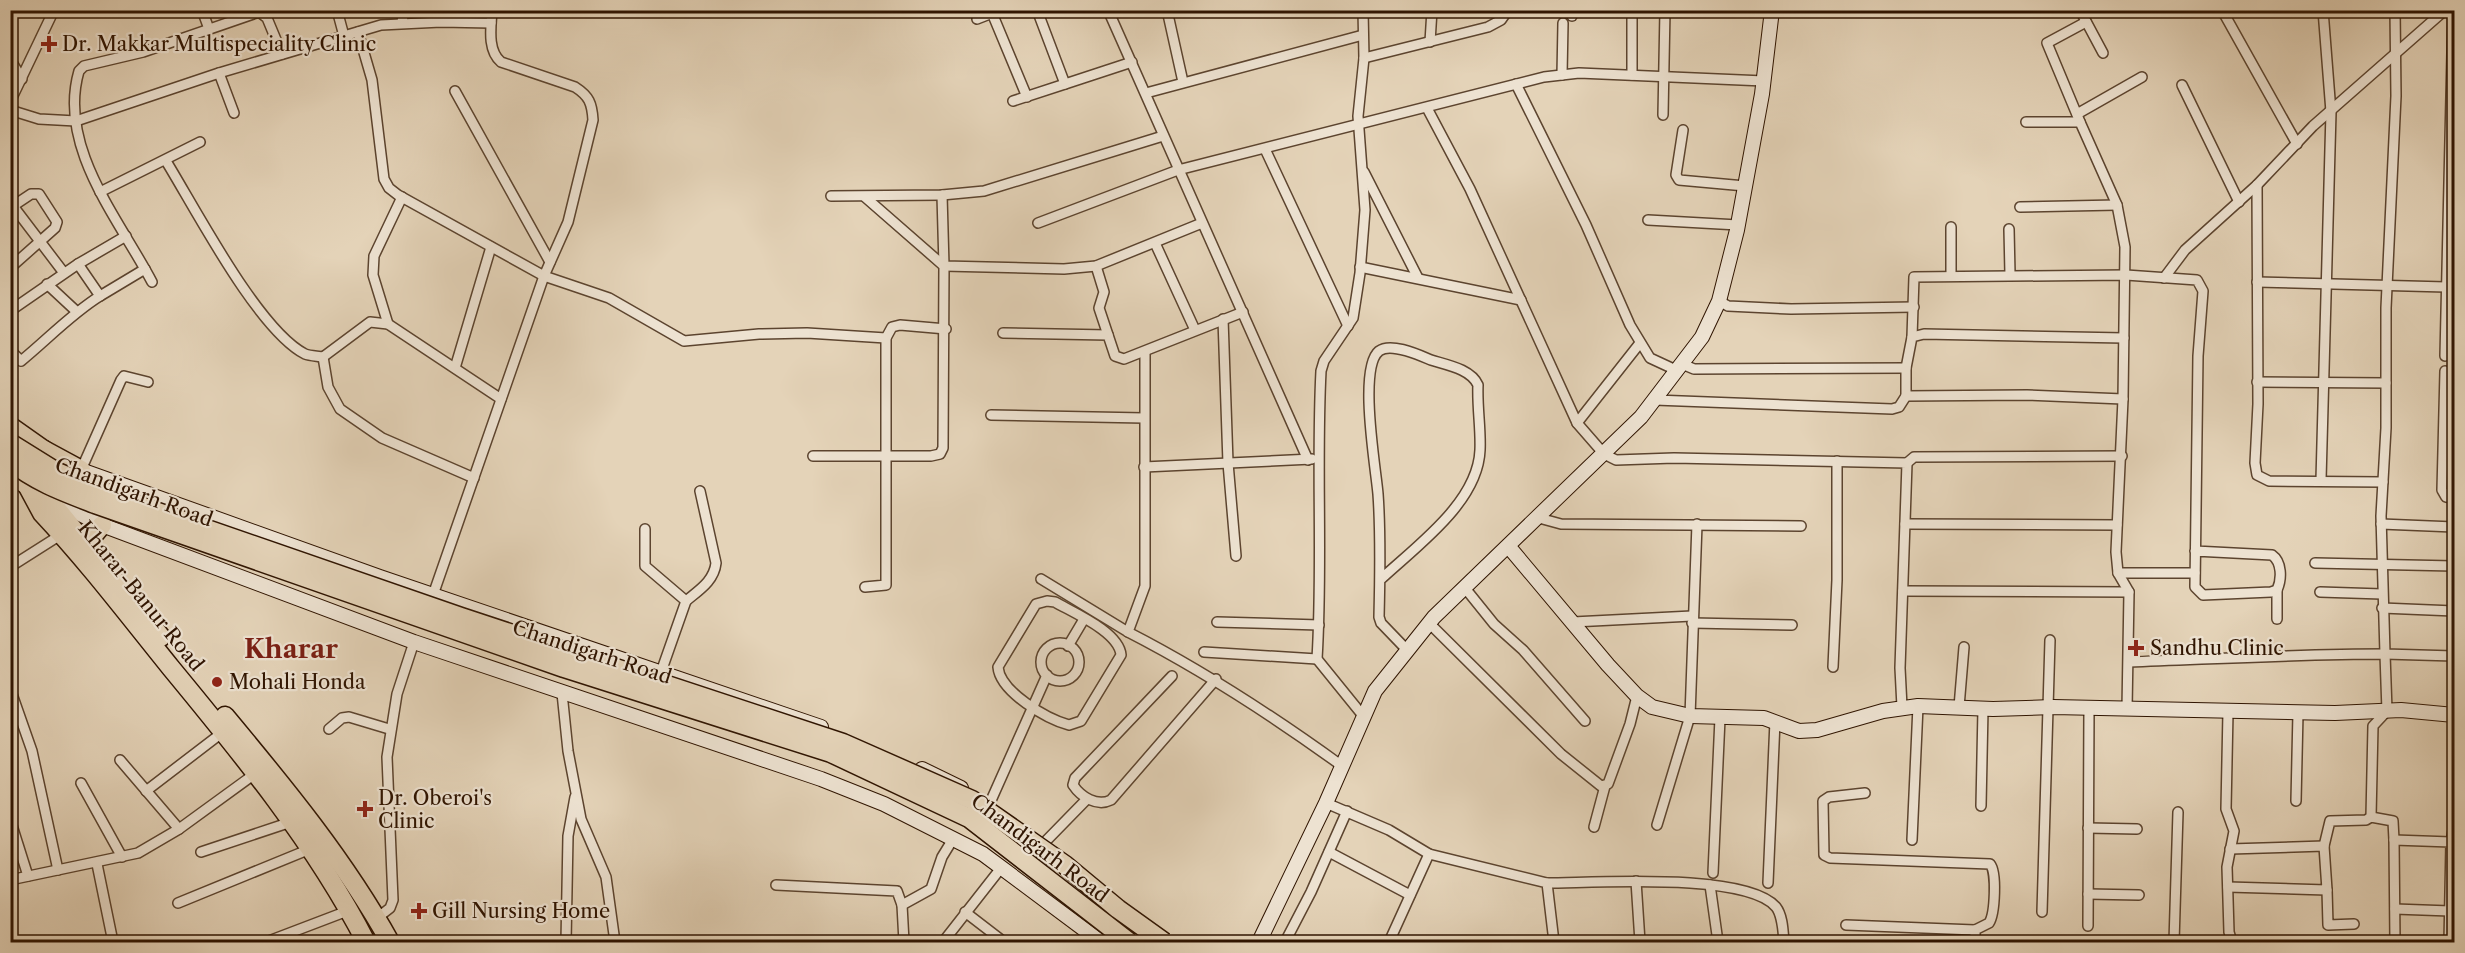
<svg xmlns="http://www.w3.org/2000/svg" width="2465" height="953" viewBox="0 0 2465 953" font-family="'Libre Caslon Text',serif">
  <rect width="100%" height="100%" fill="#e4d3b8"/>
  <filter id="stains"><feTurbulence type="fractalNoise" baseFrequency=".00333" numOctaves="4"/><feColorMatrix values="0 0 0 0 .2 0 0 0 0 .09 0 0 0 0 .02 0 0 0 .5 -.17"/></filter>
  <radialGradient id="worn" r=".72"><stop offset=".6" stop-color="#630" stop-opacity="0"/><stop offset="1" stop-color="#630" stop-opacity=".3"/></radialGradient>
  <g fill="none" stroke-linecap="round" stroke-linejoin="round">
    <defs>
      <g id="street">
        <path d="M202,10l7,19"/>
        <path d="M337,10l7,26"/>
        <path d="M1037,10l28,74 67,-22"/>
        <path d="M1108,10l200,450"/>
        <path d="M1167,10l16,72"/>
        <path d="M1363,10l1,48 -6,58 7,94 -5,63 -7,45 -29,43 -3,10c-5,96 2,192 -4,288l47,58"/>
        <path d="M1632,10v65"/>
        <path d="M2080,10l23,43"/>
        <path d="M2222,10l75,134"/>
        <path d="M2395,10l1,86 -10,212v120l-5,88 4,138 69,2"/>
        <path d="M992,13l35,84"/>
        <path d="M1572,16v-6"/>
        <path d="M977,19l23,-9"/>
        <path d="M402,22l2,-12"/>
        <path d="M358,32l14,48 12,99 5,9 9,7 146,81 65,22 75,43 75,-7 48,-1 79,5"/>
        <path d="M1430,42l2,-32"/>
        <path d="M1364,58l124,-31 13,-7 7,-10"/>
        <path d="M10,59l12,20"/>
        <path d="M219,73l15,40"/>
        <path d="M1562,75l1,-52"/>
        <path d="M1516,84l70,141 44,100 20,33 28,13"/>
        <path d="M2182,85l57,117"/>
        <path d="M455,91l95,171"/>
        <path d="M1146,93l217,-58"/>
        <path d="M1013,101l52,-17"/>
        <path d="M10,102l44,-92"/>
        <path d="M1427,108l43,81 107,234 27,31 12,6 58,-2 233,5 -7,205 2,39"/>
        <path d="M10,110l29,9 37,2 143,-48 162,-48 60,-3 50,1"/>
        <path d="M2077,114l65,-37"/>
        <path d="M1663,115l2,-105"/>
        <path d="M2026,122h54l37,83 8,42 -2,152 -7,153 2,21 11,19 -2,117"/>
        <path d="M2080,122l-33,-79 39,-21"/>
        <path d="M1683,130l-7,45 3,5 66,6"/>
        <path d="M1265,149l83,177"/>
        <path d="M166,161c29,47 92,169 139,193 5,2 13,2 18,3l47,-35 18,2 113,75"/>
        <path d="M1364,172l54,106"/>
        <path d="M2257,185l1,219 -3,59 2,12 12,6 114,1"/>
        <path d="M100,192l100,-50"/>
        <path d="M942,195l2,71 120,3 32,-3 106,-43"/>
        <path d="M831,196l111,-1 42,-4 179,-55"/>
        <path d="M10,202l54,71"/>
        <path d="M2020,207l97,-2"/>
        <path d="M1648,220l90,5"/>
        <path d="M1038,223l140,-53 366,-93 35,-4 185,8"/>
        <path d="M2009,229l1,45"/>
        <path d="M1155,243l40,87"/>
        <path d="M78,264l48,-28"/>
        <path d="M1096,266l8,26 -5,16 9,27"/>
        <path d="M1360,267l161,33"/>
        <path d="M10,268l45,-40 2,-6 -18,-28h-8l-18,12"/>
        <path d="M1951,276v-49"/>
        <path d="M2164,278l21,-28 72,-65 56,-59 132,-116"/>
        <path d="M152,282c-33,-63 -95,-135 -73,-211l5,-5 59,-14 116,-40 8,6 15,36"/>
        <path d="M2257,282l189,5"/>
        <path d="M47,284l29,27"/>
        <path d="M100,296l45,-27"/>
        <path d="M1719,301l9,5 63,3 123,-2"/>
        <path d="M10,311l68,-47 22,32c-29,18 -52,43 -79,65l-11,-11"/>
        <path d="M1223,319l5,144 8,93"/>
        <path d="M388,324l-15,-49 1,-19 28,-59"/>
        <path d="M1003,333l105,2 7,21 9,3 119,-47"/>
        <path d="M1912,337l2,-60 212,-2 71,5 6,11 -5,65 -3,231 8,8 68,-3 6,-2c5,-11 5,-28 -5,-35l-77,-4"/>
        <path d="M1145,353v233l-17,46c76,39 145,84 214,134"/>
        <path d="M2445,356l8,-346"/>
        <path d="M323,357l5,30 12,22 42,29 92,40"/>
        <path d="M1682,364l12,5 212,-1"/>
        <path d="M455,368l36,-121"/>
        <path d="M2445,371l-3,119 4,7 8,1"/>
        <path d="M2257,382l129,1"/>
        <path d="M2123,399l-96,-4 -121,1v-28l6,-31 12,-3 200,4"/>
        <path d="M1655,400l237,9 7,-2 7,-11"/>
        <path d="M991,415l153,3"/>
        <path d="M1577,423l63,-80"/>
        <path d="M813,456h118l9,-2 3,-6 1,-182 -79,-69"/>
        <path d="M1907,463l7,-6 208,-1"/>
        <path d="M1144,467l168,-8"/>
        <path d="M81,470l40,-90 3,-4 24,6"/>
        <path d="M2321,480l10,-368 -8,-102"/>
        <path d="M1539,518l22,6 240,2"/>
        <path d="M1905,524l212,1"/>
        <path d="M2381,524l73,3"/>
        <path d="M645,529v37l41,35 -25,71"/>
        <path d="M2315,563l139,3"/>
        <path d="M10,567l52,-33"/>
        <path d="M2118,573h77"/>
        <path d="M1041,579l87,53"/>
        <path d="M1380,580c35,-33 98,-77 100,-130 1,-21 -3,-43 -2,-65 -7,-16 -31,-20 -47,-25 -12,-5 -40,-18 -52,-9 -21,17 -3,118 -1,143 3,41 2,83 1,123l2,6 26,27"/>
        <path d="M865,587l21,-2v-247l6,-11 8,-2 46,4"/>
        <path d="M1465,588l29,36 29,26 62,71"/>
        <path d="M2277,590v29"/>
        <path d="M1903,591l226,1"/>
        <path d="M2320,592l62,2"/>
        <path d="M433,595l111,-319 24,-54 25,-102c-1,-17 -4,-24 -18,-33l-74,-25c-14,-12 -10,-35 -9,-52"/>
        <path d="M686,601c13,-11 28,-20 30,-38l-16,-72"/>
        <path d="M1047,601l8,1c19,11 64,30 66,53l-40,66 -12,4c-22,-6 -69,-33 -71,-58l38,-63z"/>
        <path d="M2382,608l72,3"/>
        <path d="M1217,622l102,3"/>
        <path d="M1573,622l119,-6"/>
        <path d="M1429,623l132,131 40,32 7,-2 22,-60 7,-28"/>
        <path d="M1692,623l100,2"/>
        <circle cx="1060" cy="662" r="19"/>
        <path d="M1068,646l16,-27"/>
        <path d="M1204,652l113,7"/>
        <path d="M2129,662c85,-3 170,-8 256,-8l2,57 -14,15 -2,91"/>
        <path d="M1833,667l4,-87v-119"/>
        <path d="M1172,676l-97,102 -2,7c8,12 24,22 38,15l105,-121"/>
        <path d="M562,693l6,58 13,68 25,58 9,65"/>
        <path d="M12,694l20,57 26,119"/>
        <path d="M1959,707l5,-60"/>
        <path d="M2228,712l-2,97 8,22 -7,36 2,65 3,10"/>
        <path d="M329,729l13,-11 7,-1 40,12"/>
        <path d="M120,760l59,69"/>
        <path d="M81,783l41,74"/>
        <path d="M146,791l77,-59"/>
        <path d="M1865,793l-36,4 -6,4 1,54 6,3 160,6c7,8 5,50 -1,59l-14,7v12"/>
        <path d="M2296,801l2,-88"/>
        <path d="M1326,803l63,27 40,24 118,29 7,59"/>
        <path d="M989,805l58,-130"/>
        <path d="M1981,806l2,-97"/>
        <path d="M10,819l18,57"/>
        <path d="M1657,825l33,-109 7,-192"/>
        <path d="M1594,827l11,-41"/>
        <path d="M2088,828l49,1"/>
        <path d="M1912,840l6,-134"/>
        <path d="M2451,842l3,-18"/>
        <path d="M1044,843l43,-44"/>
        <path d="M2324,846l6,-25 36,-1 5,-3 22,4 1,19"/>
        <path d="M201,852l90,-30"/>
        <path d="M1329,852l81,43"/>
        <path d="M97,864l16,78"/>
        <path d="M1713,873l7,-155"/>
        <path d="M10,880l128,-27 41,-24 77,-56"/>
        <path d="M1636,881l4,61"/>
        <path d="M1547,883c46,0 199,-11 229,24 7,9 7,25 8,35"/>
        <path d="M1768,883l7,-162"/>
        <path d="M776,885l121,6 5,14 2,37"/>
        <path d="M1710,885l8,57"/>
        <path d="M2228,887l99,3 -3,-44 -94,3"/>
        <path d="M2327,890l1,35 26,-1"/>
        <path d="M2088,894l51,1"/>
        <path d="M178,903l132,-54"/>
        <path d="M902,905l29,-16 11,-32 11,-18"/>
        <path d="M2395,909l55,2"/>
        <path d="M965,912l39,30"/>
        <path d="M2042,912l8,-272"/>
        <path d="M377,918l13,-10 3,-8 -6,-143 10,-63 17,-52"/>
        <path d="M1846,925l129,5"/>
        <path d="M2088,926l1,-218"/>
        <path d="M266,942l84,-32"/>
        <path d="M566,942l2,-106 7,-39"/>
        <path d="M943,942l58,-74"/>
        <path d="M1285,942l26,-50 36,-81"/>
        <path d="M1389,942l40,-88"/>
        <path d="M2174,942l4,-130"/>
        <path d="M2395,942l-1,-102 57,2 -2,100"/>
      </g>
      <g id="secondary">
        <path d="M81,470l299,107 441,150"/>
        <path d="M50,499l52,26 312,117 407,137 63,25 99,50 118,88"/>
        <path d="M1509,547l99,118 29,31 15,11 38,9 74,2 35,13 18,-1 66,-19 35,-5 75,3 60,-2 282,6 66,-3 53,5"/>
        <path d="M922,769l39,19"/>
        <path d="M1259,942l67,-139 49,-112 59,-74 207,-200 61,-80 17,-36 18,-71 25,-136 10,-84"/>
      </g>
      <g id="highway">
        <path d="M10,426l34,24 37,20"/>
        <path d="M44,450l-16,37 14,26c46,49 87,103 129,155 71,86 144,175 195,274"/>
        <path d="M59,459l-12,38 114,140"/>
        <path d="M10,474l26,17"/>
        <path d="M87,543l15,-18"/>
        <path d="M225,716c60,72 120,145 165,226"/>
      </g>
    </defs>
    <use href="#street" stroke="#5c442f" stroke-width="12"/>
    <use href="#secondary" stroke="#2f1401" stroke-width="16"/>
    <use href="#highway" stroke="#2f1401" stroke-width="21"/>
    <use href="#street" stroke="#ede2d1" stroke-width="9"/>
    <use href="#secondary" stroke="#ede2d1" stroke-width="14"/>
    <use href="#highway" stroke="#e4d3b8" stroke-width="18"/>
    <defs>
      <g id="highway-bridge">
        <path d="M10,443l45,28 68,29 338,117 382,126 129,57 93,65 53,44 46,33"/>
        <path d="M10,461c26,21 54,31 85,43l469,164 267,85 138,65 160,124"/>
      </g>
    </defs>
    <use href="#highway-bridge" stroke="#2f1401" stroke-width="21" stroke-linecap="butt"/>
    <use href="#highway-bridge" stroke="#e4d3b8" stroke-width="18"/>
  </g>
  <g fill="#8f2418" stroke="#ede2d1" stroke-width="2">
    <path d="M46 35h6v6h6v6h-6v6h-6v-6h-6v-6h6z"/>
    <path d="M2133 639h6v6h6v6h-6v6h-6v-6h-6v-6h6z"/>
    <circle cx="217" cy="682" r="6"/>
    <path d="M362 800h6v6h6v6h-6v6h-6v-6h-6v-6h6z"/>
    <path d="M416 902h6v6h6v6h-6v6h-6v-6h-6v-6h6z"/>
  </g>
  <g text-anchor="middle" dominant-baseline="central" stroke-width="4.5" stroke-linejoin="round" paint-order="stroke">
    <g font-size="20" fill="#2f1401" stroke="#ede2d1" text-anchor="start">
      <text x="62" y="44">Dr. Makkar Multispeciality Clinic</text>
      <text x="2150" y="648">Sandhu Clinic</text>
      <text x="229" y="682">Mohali Honda</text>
      <text x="378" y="798">Dr. Oberoi's<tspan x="378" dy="23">Clinic</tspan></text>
      <text x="432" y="911">Gill Nursing Home</text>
    </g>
    <g font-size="20" fill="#2f1401" stroke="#ede2d1">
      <text transform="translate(134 492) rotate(20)">Chandigarh Road</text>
      <text transform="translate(141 596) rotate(51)">Kharar-Banur Road</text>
      <text transform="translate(592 652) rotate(18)">Chandigarh Road</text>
      <text transform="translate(1040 848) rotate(37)">Chandigarh Road</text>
    </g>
    <g font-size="26" font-weight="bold" fill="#7a1f14" stroke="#ede2d1">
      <text x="291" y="649">Kharar</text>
    </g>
  </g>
  <rect width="2465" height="953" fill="none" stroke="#e4d3b8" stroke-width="36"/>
  <rect x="12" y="12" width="2441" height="929" fill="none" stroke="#2f1401" stroke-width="3"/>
  <rect x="18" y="18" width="2429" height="917" fill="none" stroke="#2f1401" stroke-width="1.5"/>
  <rect width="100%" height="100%" filter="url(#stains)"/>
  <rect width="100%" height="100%" fill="url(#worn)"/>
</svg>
